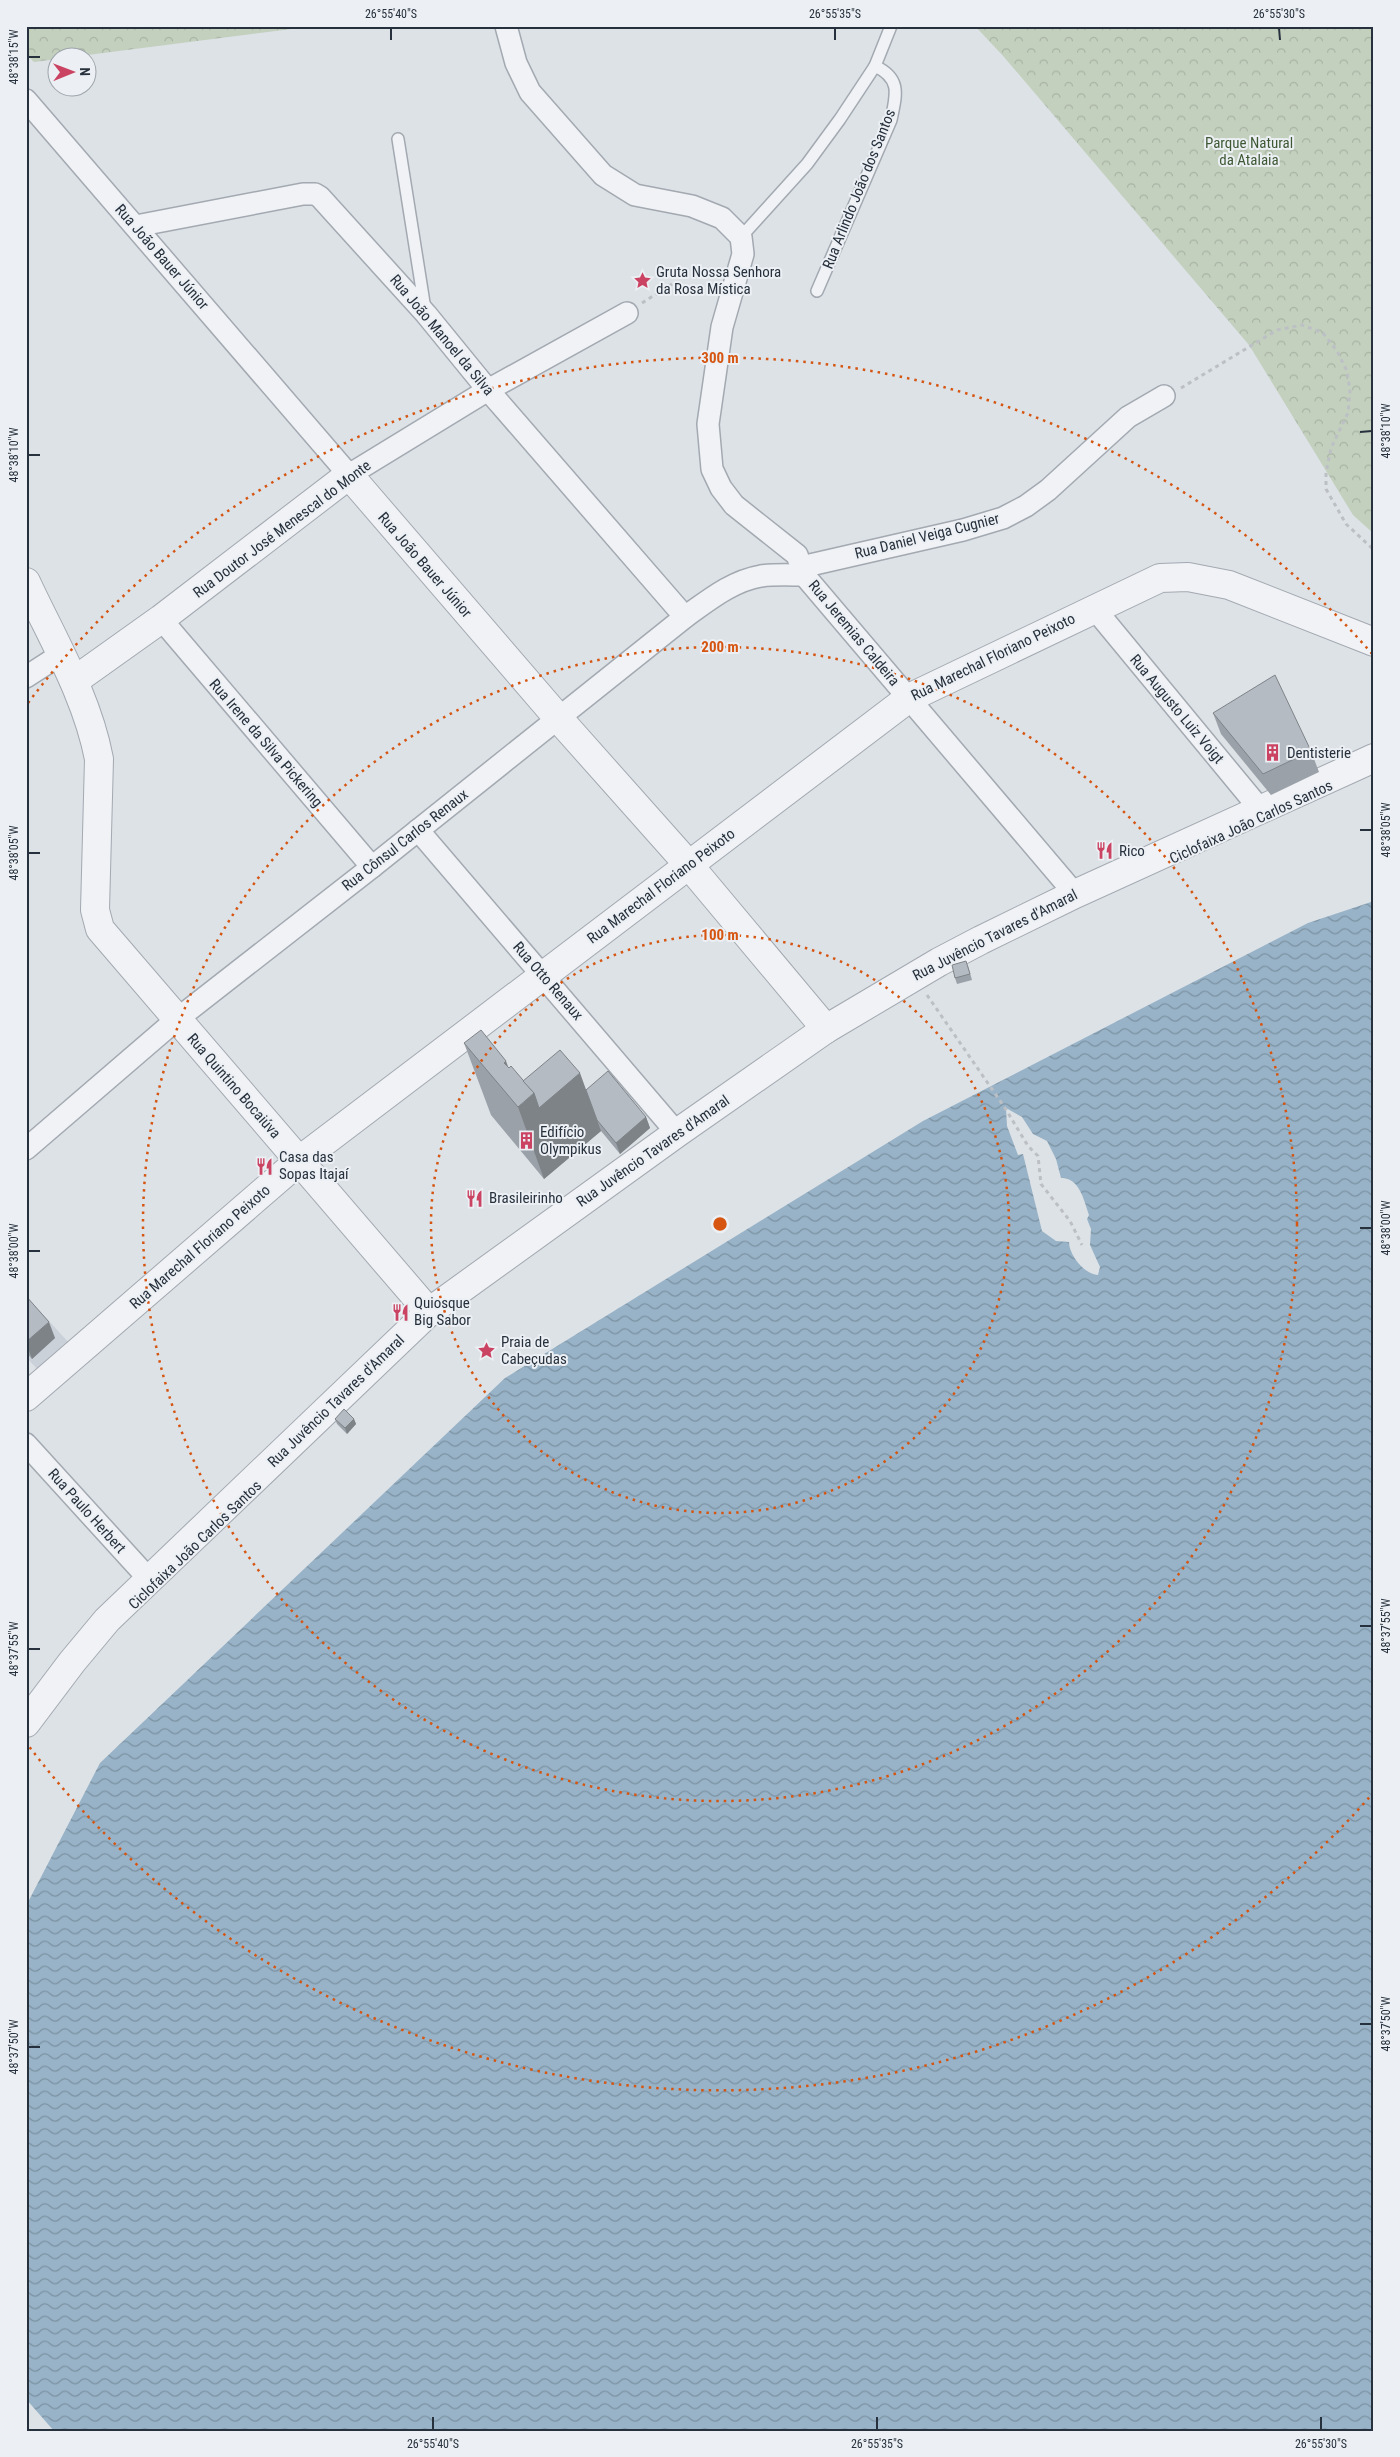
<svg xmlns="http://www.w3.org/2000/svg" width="1400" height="2457" viewBox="0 0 1400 2457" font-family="'Roboto Condensed',sans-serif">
  <defs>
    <pattern id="forest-crowns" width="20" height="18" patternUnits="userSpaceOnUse" patternTransform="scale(1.25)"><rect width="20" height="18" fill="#c4d0be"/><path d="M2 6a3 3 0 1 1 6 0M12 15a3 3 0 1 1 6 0" fill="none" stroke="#a8b3a4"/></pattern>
    <pattern id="water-waves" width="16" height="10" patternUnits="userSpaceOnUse" patternTransform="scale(1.25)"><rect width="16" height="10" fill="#98b3c7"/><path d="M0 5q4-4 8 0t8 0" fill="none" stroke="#7c92a3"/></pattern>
  </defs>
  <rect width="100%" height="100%" fill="#dde2e7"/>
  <path fill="#cbd1d9" d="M26,1296l44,48 -31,27 -13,-14z"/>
  <g fill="url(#forest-crowns)">
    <path d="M26,26h289l-243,31 -14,1 -1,1 -23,3 -8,-8z"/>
    <path d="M975,26h399v508l-21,-19 -104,-170 -245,-288z"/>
  </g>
  <path fill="url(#water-waves)" fill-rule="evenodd" d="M1374,901v1530h-1320l-28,-32v-493l74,-143 405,-385 418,-257 385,-198zM1006,1108l16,9 11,17 14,7 9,18 5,19c18,-1 23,22 28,37l-2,4 4,10 -1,16 10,22 -2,8c-14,-1 -29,-20 -29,-33l-13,-1 -14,-10 -19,-77 -5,1 -11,-29z"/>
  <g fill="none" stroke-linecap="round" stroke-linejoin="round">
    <defs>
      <g id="service">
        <path d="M398,139l27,170"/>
        <path d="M741,237l66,-73 33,-45 35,-53 16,-40"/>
        <path d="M817,291l74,-171c5,-25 11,-41 -16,-54"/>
      </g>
      <g id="minor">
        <path d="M506,26l10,37 14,29 73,83 32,20 57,11 30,12 19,19 2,17 -21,73 -14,97 4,45 9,19 13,17 63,50 7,20 271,319"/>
        <path d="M26,100l323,375 139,-85 139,-77"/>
        <path d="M136,226l167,-32h12l5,3 106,117 62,76 197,227"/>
        <path d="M804,575l6,-10 153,-35 40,-12 23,-12 22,-16 80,-73 36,-21"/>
        <path d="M1094,608l166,201"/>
        <path d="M161,619l211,248"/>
        <path d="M26,677l34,-22"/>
        <path d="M418,830l259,303"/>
        <path d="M26,1149l150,-129 196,-153 313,-250c24,-17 47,-36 76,-41 14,-2 30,-1 43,-1"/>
        <path d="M26,1444l122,134"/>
      </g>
      <g id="tertiary">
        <path d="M26,582c27,58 61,114 73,177l-4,151 5,19 329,383"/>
        <path d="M74,681l87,-62 188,-144 210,244 129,145 138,165"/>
        <path d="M26,1397l274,-237 609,-462 251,-120 28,-1 41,8 145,57"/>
        <path d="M26,1723l46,-61 35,-42 322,-308 248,-179 149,-104 113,-67 42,-22 94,-46 299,-136"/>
      </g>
    </defs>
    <use href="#service" stroke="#a3a9b1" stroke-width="14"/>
    <use href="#minor" stroke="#a3a9b1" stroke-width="24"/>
    <use href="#tertiary" stroke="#a3a9b1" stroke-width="30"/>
    <g stroke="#bcc0c5" stroke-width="3" stroke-dasharray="4 4" stroke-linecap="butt">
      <path d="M642,303l30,-19"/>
      <path d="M1181,388l96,-58 25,-5 21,8 14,18 10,20 3,20 -2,22 -17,35 -5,25v16l20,35 28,26"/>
      <path d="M927,995l78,113 23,38 10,10 3,28 29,37 12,24"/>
    </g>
    <use href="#service" stroke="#f0f2f5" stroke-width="11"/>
    <use href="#minor" stroke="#f0f2f5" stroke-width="21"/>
    <use href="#tertiary" stroke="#f0f2f5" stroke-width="28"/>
  </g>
  <g fill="#9ba1a8">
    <path d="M1213,713l98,38 8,21 -48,23 -50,-61z"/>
    <path d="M968,966l4,14 -15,4 -2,-6z"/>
    <path d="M464,1043l45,25 14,13 63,9 60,27 4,11 -30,26 -19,-23 -57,48 -53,-64z"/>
    <path d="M26,1296l29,42 -23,21 -6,-7z"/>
    <path d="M335,1419h19l2,5 -9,10 -10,-10z"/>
  </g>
  <g fill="#7e8388">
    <path d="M506,1061l16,43 12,-11 46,-20 21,58 -57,48 -26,-72 -14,-44z"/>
    <path d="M646,1117l4,11 -30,26 -4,-11z"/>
    <path d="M49,1322l6,16 -23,21 -6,-17z"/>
    <path d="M354,1419l2,5 -9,10 -2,-6z"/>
  </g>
  <g fill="#b4bbc3" stroke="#7e8388">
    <path d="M1275,675l36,76 -48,23 -50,-61z"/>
    <path d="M966,961l4,13 -15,4 -3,-13z"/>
    <path d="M481,1030l25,31 -2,2 5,5 2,-2 23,27 -16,14 -54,-64z"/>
    <path d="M560,1050l20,23 -41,35 -5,-15 -11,-12z"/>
    <path d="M608,1071l38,46 -30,26 -19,-23 -11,-30z"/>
    <path d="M26,1296l23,26 -23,20z"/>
    <path d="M344,1409l10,10 -9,9 -10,-9z"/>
  </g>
  <path fill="none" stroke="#27313d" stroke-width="2" d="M391,28v12M835,28v12M1279,28l1,12M28,57h12M1360,432l12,-1M28,455h12M1360,830h12M28,853h12M1360,1228h12M28,1251h12M1360,1626h12M28,1649h12M1360,2024h12M28,2047h12M433,2417v13M877,2417v13M1321,2417v13"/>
  <g fill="none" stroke="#d55511" stroke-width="2.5" stroke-dasharray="2.5 5">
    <circle cx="720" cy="1224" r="289"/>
    <circle cx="720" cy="1224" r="577"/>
    <path d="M1374 1792A866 866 0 0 1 28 1745M28 703A866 866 0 0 1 1374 656"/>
  </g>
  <defs>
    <symbol id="sight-bare" viewBox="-9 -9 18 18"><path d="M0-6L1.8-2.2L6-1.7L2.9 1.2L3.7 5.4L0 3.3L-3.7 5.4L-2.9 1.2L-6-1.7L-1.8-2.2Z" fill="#cb4363" stroke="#ecf0f4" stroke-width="2.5" paint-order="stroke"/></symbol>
    <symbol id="building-bare" viewBox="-9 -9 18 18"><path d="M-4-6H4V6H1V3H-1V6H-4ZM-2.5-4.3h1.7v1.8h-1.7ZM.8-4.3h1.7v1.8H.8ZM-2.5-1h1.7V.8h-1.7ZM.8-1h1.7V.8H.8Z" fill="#cb4363" stroke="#ecf0f4" stroke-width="2.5" paint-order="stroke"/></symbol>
    <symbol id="restaurant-bare" viewBox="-9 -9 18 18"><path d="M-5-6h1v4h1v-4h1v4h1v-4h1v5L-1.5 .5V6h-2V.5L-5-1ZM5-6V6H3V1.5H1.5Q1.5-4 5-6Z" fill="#cb4363" stroke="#ecf0f4" stroke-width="2.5" paint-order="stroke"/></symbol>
  </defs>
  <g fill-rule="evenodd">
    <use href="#sight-bare" x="630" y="268" width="25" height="25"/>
    <use href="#building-bare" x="1260" y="740" width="25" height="25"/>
    <use href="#restaurant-bare" x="1092" y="838" width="25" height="25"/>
    <use href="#building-bare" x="514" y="1128" width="25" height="25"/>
    <use href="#restaurant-bare" x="252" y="1154" width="25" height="25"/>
    <use href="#restaurant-bare" x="462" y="1186" width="25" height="25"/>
    <use href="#restaurant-bare" x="388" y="1300" width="25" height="25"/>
    <use href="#sight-bare" x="474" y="1338" width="25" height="25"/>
  </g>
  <g text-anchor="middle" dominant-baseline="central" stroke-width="4" stroke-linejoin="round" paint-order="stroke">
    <g font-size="15" fill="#3e5834" stroke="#ecf0f4">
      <text x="1249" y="143">Parque Natural<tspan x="1249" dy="17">da Atalaia</tspan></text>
    </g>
    <g font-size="15" fill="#27313d" stroke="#ecf0f4">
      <text transform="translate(859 189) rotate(-68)">Rua Arlindo João dos Santos</text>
      <text transform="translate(162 257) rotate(49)">Rua João Bauer Júnior</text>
      <text transform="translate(442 335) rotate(50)">Rua João Manoel da Silva</text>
      <text transform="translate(282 529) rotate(-37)">Rua Doutor José Menescal do Monte</text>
      <text transform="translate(927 536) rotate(-14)">Rua Daniel Veiga Cugnier</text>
      <text transform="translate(425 565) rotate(49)">Rua João Bauer Júnior</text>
      <text transform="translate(854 633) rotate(50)">Rua Jeremias Caldeira</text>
      <text transform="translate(993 657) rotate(-26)">Rua Marechal Floriano Peixoto</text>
      <text transform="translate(1177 709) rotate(50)">Rua Augusto Luiz Voigt</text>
      <text transform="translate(266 743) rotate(49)">Rua Irene da Silva Pickering</text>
      <text transform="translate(1251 822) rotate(-25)">Ciclofaixa João Carlos Santos</text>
      <text transform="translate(405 840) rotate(-38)">Rua Cônsul Carlos Renaux</text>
      <text transform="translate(661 886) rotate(-37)">Rua Marechal Floriano Peixoto</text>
      <text transform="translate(995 935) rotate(-27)">Rua Juvêncio Tavares d'Amaral</text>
      <text transform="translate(548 981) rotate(49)">Rua Otto Renaux</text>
      <text transform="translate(234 1086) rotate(49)">Rua Quintino Bocaiúva</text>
      <text transform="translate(653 1151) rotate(-35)">Rua Juvêncio Tavares d'Amaral</text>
      <text transform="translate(200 1247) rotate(-41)">Rua Marechal Floriano Peixoto</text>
      <text transform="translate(336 1401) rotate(-44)">Rua Juvêncio Tavares d'Amaral</text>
      <text transform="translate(87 1511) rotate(48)">Rua Paulo Herbert</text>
      <text transform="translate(195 1545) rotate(-44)">Ciclofaixa João Carlos Santos</text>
    </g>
    <g font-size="15" fill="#27313d" stroke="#ecf0f4" text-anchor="start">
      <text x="656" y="272">Gruta Nossa Senhora<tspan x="656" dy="17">da Rosa Mística</tspan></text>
      <text x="1287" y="753">Dentisterie</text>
      <text x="1119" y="851">Rico</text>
      <text x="540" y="1132">Edifício<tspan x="540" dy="17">Olympikus</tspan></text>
      <text x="279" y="1157">Casa das<tspan x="279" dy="17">Sopas Itajaí</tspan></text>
      <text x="489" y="1198">Brasileirinho</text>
      <text x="414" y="1303">Quiosque<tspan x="414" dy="17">Big Sabor</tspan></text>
      <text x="501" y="1342">Praia de<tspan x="501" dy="17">Cabeçudas</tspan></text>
    </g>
  </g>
  <circle cx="720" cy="1224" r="8" fill="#d55511" stroke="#ecf0f4" stroke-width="2.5"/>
  <g font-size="15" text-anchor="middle" font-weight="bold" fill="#d55511" stroke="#ecf0f4" stroke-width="4" stroke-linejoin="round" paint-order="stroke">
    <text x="720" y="363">300 m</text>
    <text x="720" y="652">200 m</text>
    <text x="720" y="940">100 m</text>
  </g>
  <rect width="1400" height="2457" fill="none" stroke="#ecf0f4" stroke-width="55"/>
  <g transform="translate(72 72) rotate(89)"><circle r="24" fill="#ecf0f4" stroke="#9da4ab"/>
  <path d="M0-4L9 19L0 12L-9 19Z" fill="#cb4363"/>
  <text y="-8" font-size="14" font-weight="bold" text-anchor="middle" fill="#27313d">N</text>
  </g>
  <rect x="28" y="28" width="1344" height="2402" fill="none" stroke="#27313d" stroke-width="2"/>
  <g font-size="12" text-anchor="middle" fill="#27313d">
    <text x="391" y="18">26°55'40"S</text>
    <text x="835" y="18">26°55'35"S</text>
    <text x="1279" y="18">26°55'30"S</text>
    <text transform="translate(14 57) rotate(-90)" y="4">48°38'15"W</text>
    <text transform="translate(1386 431) rotate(-90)" y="4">48°38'10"W</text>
    <text transform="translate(14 455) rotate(-90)" y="4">48°38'10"W</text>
    <text transform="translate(1386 830) rotate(-90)" y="4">48°38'05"W</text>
    <text transform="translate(14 853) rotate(-90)" y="4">48°38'05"W</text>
    <text transform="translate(1386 1228) rotate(-90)" y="4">48°38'00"W</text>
    <text transform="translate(14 1251) rotate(-90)" y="4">48°38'00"W</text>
    <text transform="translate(1386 1626) rotate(-90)" y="4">48°37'55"W</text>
    <text transform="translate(14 1649) rotate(-90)" y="4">48°37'55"W</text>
    <text transform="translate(1386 2024) rotate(-90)" y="4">48°37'50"W</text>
    <text transform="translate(14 2047) rotate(-90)" y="4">48°37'50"W</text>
    <text x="433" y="2448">26°55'40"S</text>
    <text x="877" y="2448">26°55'35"S</text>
    <text x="1321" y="2448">26°55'30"S</text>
  </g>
</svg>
